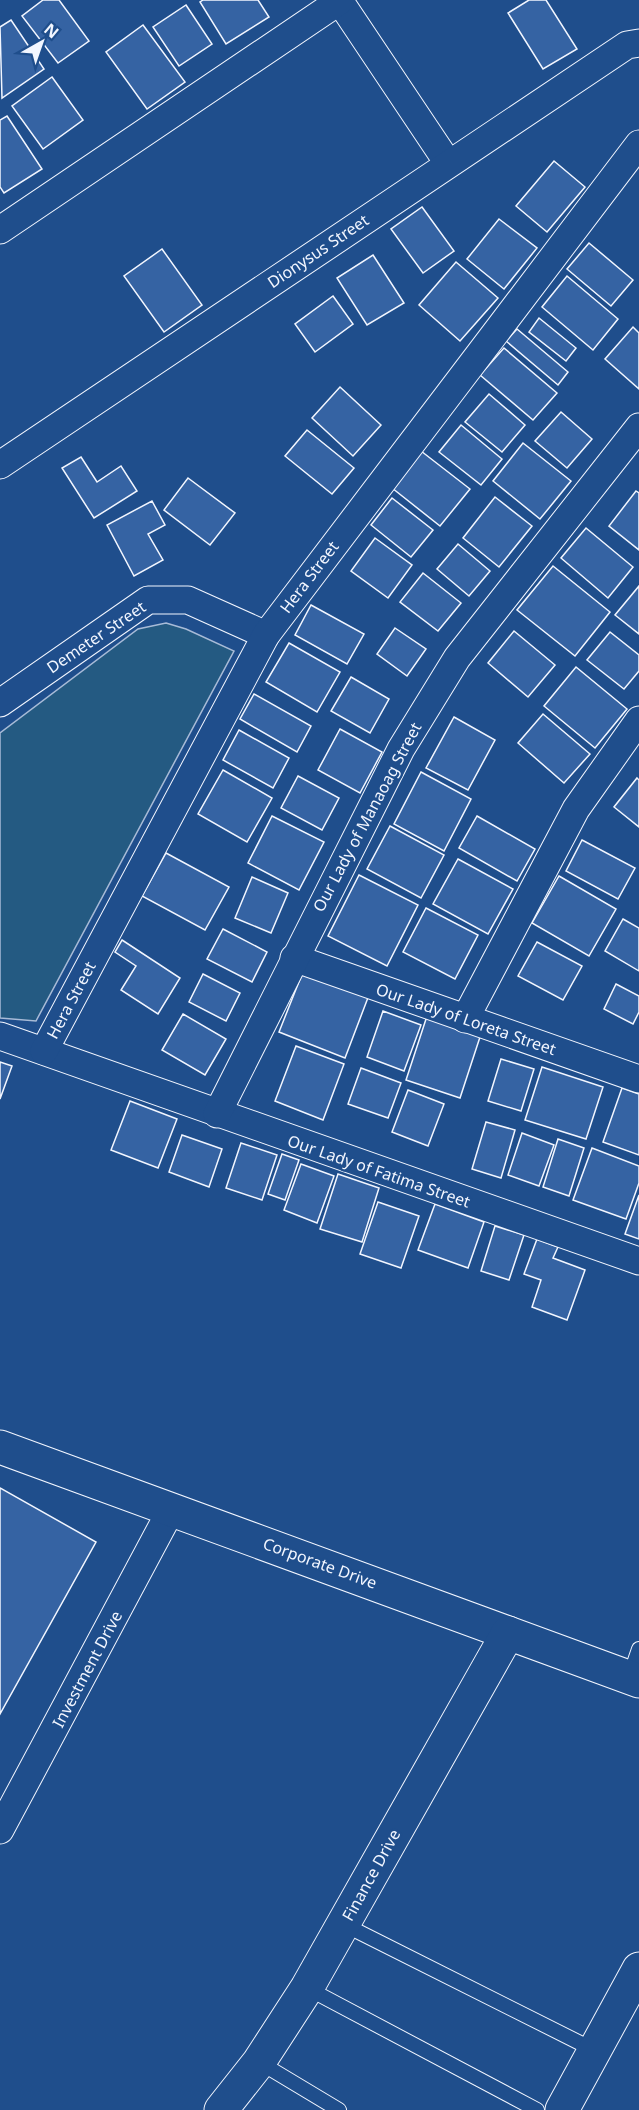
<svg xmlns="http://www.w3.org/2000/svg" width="639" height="2110" viewBox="0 0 639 2110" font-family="'Noto Sans',sans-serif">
  <rect width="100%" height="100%" fill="#1f4e8c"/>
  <path fill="#245a82" stroke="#a8bbd7" stroke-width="1.5" d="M166,623l20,6 48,22 -198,370 -36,-3v-285l138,-104z"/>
  <g fill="#3563a3" stroke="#f2f6ff" stroke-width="1.5">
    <path d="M43,0h16l30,41 -31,22 -36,-47z"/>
    <path d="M203,0h55l11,17 -43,27 -26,-42z"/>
    <path d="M529,0h17l31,49 -34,20 -35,-56z"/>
    <path d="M186,5l26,39 -33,22 -26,-39z"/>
    <path d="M11,20l33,49 -42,29 -2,-71z"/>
    <path d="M143,25l42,57 -38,27 -41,-57z"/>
    <path d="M52,77l31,43 -40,29 -31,-43z"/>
    <path d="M7,116l35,53 -38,24 -4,-6v-67z"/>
    <path d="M554,161l31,26 -38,45 -31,-26z"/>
    <path d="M422,207l32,44 -31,22 -32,-44z"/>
    <path d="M499,219l38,29 -33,41 -37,-30z"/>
    <path d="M589,243l44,37 -22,26 -44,-37z"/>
    <path d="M162,249l40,56 -38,27 -40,-56z"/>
    <path d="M373,255l31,48 -37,22 -30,-47z"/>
    <path d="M456,262l42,36 -38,43 -41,-36z"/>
    <path d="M567,276l51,43 -25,31 -51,-43z"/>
    <path d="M333,296l20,28 -38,28 -20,-28z"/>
    <path d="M539,318l37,30 -10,13 -37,-29z"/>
    <path d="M633,327l6,6v56l-34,-30z"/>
    <path d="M517,329l51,43 -10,13 -52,-44z"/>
    <path d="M504,348l53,45 -24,27 -53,-45z"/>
    <path d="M340,387l41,38 -28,31 -41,-38z"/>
    <path d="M489,394l36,31 -23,27 -37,-30z"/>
    <path d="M561,412l31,27 -25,29 -32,-27z"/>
    <path d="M461,425l41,34 -21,26 -42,-33z"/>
    <path d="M307,430l47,38 -22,26 -47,-38z"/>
    <path d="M523,443l48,38 -31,38 -47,-38z"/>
    <path d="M421,451l49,38 -30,37 -48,-38z"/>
    <path d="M81,457l16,25 24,-16 16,25 -43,27 -32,-50z"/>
    <path d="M188,478l47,35 -25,32 -46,-35z"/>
    <path d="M636,491l3,2v57l-30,-24z"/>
    <path d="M495,497l37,29 -33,41 -36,-29z"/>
    <path d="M392,498l41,32 -22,27 -40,-32z"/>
    <path d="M152,501l13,24 -17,9 15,26 -29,16 -27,-51z"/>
    <path d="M586,528l47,39 -25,31 -47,-40z"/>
    <path d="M375,538l37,27 -24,33 -37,-27z"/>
    <path d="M458,544l32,27 -21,25 -32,-27z"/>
    <path d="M553,566l57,46 -35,44 -58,-46z"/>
    <path d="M423,573l38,30 -23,28 -38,-29z"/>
    <path d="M639,586v48l-24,-19z"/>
    <path d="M311,605l53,29 -17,30 -52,-29z"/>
    <path d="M395,628l31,21 -19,27 -30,-22z"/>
    <path d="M514,631l41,34 -27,32 -40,-34z"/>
    <path d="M610,632l29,23v16l-15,18 -37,-29z"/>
    <path d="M289,643l51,29 -23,40 -51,-30z"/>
    <path d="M576,667l51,42 -32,39 -51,-42z"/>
    <path d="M351,677l38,22 -19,34 -39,-22z"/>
    <path d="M254,694l57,32 -14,26 -57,-33z"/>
    <path d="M543,714l47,40 -26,29 -46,-40z"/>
    <path d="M454,717l41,23 -27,50 -42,-22z"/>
    <path d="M340,729l42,23 -22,41 -42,-23z"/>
    <path d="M239,730l50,28 -16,30 -50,-28z"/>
    <path d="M223,770l49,28 -25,44 -49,-28z"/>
    <path d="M421,772l50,27 -27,52 -50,-27z"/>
    <path d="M298,776l41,22 -17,32 -41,-22z"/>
    <path d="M637,778l2,2v47l-25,-20z"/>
    <path d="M272,816l52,26 -25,48 -51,-27z"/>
    <path d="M477,816l58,33 -18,32 -58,-33z"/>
    <path d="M390,826l54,29 -23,43 -54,-29z"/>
    <path d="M582,840l53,28 -17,31 -52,-28z"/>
    <path d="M166,853l63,34 -24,43 -63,-34z"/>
    <path d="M458,859l55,30 -25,45 -55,-30z"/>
    <path d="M359,875l59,30 -31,61 -59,-30z"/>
    <path d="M559,876l57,33 -27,47 -57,-33z"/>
    <path d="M252,877l36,16 -17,40 -36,-15z"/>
    <path d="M426,908l52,27 -23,44 -52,-27z"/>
    <path d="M623,919l16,9v43l-34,-20z"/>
    <path d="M223,929l44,23 -15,30 -45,-23z"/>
    <path d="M122,940l58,38 -22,36 -37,-24 15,-24 -21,-14z"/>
    <path d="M537,942l45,24 -19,34 -45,-24z"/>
    <path d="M304,969l65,26 -24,63 -66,-26z"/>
    <path d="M203,974l37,19 -14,28 -37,-19z"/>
    <path d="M616,984l23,12v16l-6,12 -29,-15z"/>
    <path d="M383,1011l38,14 -17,46 -37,-14z"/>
    <path d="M183,1014l43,25 -21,36 -43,-25z"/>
    <path d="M427,1016l54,18 -21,64 -54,-18z"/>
    <path d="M296,1046l48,18 -21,56 -48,-19z"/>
    <path d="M501,1059l33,10 -13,42 -33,-10z"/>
    <path d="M0,1062l12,4 -12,33z"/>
    <path d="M542,1067l61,20 -17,52 -61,-19z"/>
    <path d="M361,1068l40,15 -13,35 -40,-14z"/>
    <path d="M622,1088l17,6v61l-36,-13z"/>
    <path d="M408,1090l36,14 -16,42 -36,-14z"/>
    <path d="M130,1101l47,18 -19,49 -47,-18z"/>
    <path d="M486,1122l29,8 -14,48 -29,-9z"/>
    <path d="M522,1133l32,12 -15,41 -31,-11z"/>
    <path d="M182,1135l40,14 -13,38 -40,-15z"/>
    <path d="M558,1139l26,9 -15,48 -26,-9z"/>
    <path d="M241,1143l36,12 -15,45 -36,-12z"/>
    <path d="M592,1148l47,18v17l-13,36 -53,-19z"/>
    <path d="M282,1154l17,6 -14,40 -17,-6z"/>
    <path d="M301,1164l33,12 -17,47 -33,-13z"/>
    <path d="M338,1174l41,14 -17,54 -42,-13z"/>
    <path d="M639,1195v44l-14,-5z"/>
    <path d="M378,1202l41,14 -18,52 -41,-14z"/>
    <path d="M435,1204l49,18 -16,46 -50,-18z"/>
    <path d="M495,1226l29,9 -15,45 -28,-9z"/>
    <path d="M537,1239l21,8 -5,11 32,12 -18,50 -35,-13 9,-27 -17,-6z"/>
    <path d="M0,1488l96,54 -96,172z"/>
  </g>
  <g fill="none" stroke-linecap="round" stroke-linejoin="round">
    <defs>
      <g id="service">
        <path d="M629,1678l10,-29"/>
        <path d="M343,1924l251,126"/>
        <path d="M307,1988l230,122"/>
        <path d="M259,2062l80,48"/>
      </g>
      <g id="minor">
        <path d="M339,0l109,163"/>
        <path d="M0,230l341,-230"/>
        <path d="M0,465l627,-420 12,-2"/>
        <path d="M0,703l148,-103h40l78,35"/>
        <path d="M294,958l345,121"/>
        <path d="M465,1019l111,-210 63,-89"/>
        <path d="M0,1036l639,225"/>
        <path d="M44,1051l222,-416 373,-491"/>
        <path d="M217,1114l184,-365 56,-91 182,-231"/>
        <path d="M0,1830l172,-322"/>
      </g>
      <path id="tertiary" d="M0,1447l508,186"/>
      <g id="secondary">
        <path d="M221,2110l38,-48 48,-74 201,-355 131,48"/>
        <path d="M562,2110l77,-141"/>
      </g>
    </defs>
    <use href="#service" stroke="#f2f6ff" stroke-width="16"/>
    <use href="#minor" stroke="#f2f6ff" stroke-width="29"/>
    <use href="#tertiary" stroke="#f2f6ff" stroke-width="35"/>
    <use href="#secondary" stroke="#f2f6ff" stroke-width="35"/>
    <use href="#service" stroke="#1f4e8c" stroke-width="14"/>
    <use href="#minor" stroke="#1f4e8c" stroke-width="27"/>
    <use href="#tertiary" stroke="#1f4e8c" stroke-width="33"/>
    <use href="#secondary" stroke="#1f4e8c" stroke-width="33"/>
  </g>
  <g text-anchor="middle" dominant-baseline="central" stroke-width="4.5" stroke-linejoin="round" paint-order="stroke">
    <g font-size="16" fill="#f2f6ff" stroke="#1f4e8c">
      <text transform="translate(318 251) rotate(-34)">Dionysus Street</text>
      <text transform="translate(309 577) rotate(-53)">Hera Street</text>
      <text transform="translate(96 637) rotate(-34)">Demeter Street</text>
      <text transform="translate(367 817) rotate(-62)">Our Lady of Manaoag Street</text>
      <text transform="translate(71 1000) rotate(-62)">Hera Street</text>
      <text transform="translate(466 1019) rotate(19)">Our Lady of Loreta Street</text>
      <text transform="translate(379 1171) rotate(19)">Our Lady of Fatima Street</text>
      <text transform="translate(320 1563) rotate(20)">Corporate Drive</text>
      <text transform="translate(87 1669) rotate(-62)">Investment Drive</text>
      <text transform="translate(371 1875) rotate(-61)">Finance Drive</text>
    </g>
  </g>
  <g transform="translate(42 42) rotate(40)" stroke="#1f4e8c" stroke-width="4.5" paint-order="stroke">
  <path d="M0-4.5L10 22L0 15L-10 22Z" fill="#f2f6ff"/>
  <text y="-9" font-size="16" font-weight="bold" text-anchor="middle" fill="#f2f6ff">N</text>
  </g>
</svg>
